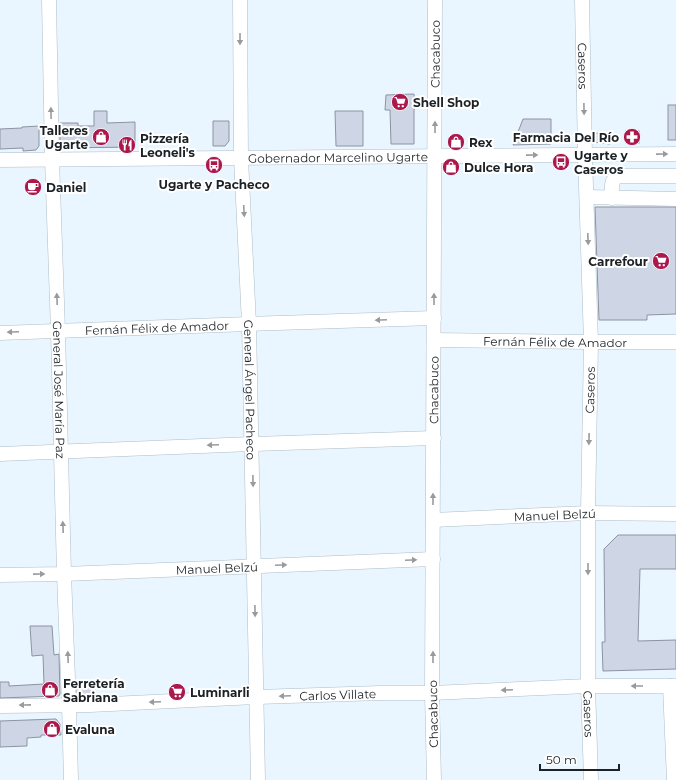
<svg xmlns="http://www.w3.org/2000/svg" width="676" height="780" viewBox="0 0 676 780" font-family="Montserrat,sans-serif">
  <rect width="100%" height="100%" fill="#e9f6ff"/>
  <g fill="#ced5e5" stroke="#8c93a2">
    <path d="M414,94l1,14 -1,2v34h-23l-1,-34h-5l1,-15z"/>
    <rect x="668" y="105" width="8" height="35"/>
    <path d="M94,111h13v12l28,-1v25l-74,1 -1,-1v-24h18v3h16z"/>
    <path d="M335,111h28v35h-27z"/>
    <path d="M523,119h28v25l-38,1z"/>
    <path d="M213,121h16v20l-4,5h-12z"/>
    <path d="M39,126v20l-3,4 -13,1v-3l-23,1v-20l22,-1v-1z"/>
    <rect x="626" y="131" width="13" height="12"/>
    <path d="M593,133l17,1v10l-17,-2z"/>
    <path d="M595,207h81v107l-29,1v5h-48z"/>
    <path d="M618,535h58v34h-36l-2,72 38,-1v29l-73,2 -1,-29h3l-1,-93z"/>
    <path d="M30,626h22l2,29 5,-1 1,40 -1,2 -59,2v-16h9v4l35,-2 -1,-29 -11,1z"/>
    <path d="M77,685h16v11l-16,1z"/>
    <path d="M56,719l4,5 1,11h-20v2l-14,1v8l-27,1v-26z"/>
  </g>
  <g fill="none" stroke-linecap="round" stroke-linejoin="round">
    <defs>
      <g id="minor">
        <path id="s1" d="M49,0l3,159 6,172 6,243 5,131 2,75"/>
        <path id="s2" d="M240,0l1,158 8,166 9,456"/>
        <path id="s3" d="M582,0l3,155 6,187 -3,171v173l3,94"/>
        <path id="s4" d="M0,160l676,-6"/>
        <path d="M587,197l89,2"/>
        <path d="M612,198c0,-8 -2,-17 5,-22h59"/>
        <path id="s5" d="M0,333l249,-9 185,-6"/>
        <path id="s6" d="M434,340l157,2h85"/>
        <path d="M0,454l252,-10 182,-6"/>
        <path id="s7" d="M433,520l155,-7 88,1"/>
        <path id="s8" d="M0,575l64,-1 369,-15"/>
        <path d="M670,686l4,94"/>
        <path id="s9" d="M0,706l90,-1 167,-8 123,-4h52l156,-7h88"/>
        <path id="s10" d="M434,780l-2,-87 3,-693"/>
      </g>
    </defs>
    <use href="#minor" stroke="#aebdc8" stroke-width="15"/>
    <use href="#minor" stroke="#fff" stroke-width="14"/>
  </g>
  <defs><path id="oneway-solid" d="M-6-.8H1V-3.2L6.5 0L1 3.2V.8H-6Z"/></defs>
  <g fill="#989b9d">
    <use href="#oneway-solid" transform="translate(240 39) rotate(90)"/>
    <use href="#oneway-solid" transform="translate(584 109) rotate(89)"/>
    <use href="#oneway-solid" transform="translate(51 113) rotate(-91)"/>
    <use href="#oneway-solid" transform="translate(435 127) rotate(-90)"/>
    <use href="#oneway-solid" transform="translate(662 154) rotate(-1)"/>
    <use href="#oneway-solid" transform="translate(532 155) rotate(-1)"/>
    <use href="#oneway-solid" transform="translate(244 211) rotate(87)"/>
    <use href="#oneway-solid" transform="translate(588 239) rotate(88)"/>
    <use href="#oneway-solid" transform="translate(57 299) rotate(-92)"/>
    <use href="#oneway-solid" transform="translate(434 299) rotate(-90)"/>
    <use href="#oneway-solid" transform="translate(381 320) rotate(178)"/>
    <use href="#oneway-solid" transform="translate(13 332) rotate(178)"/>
    <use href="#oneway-solid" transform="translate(589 439) rotate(91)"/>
    <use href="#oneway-solid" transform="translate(213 445) rotate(178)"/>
    <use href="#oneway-solid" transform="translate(253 481) rotate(89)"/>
    <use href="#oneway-solid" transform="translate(433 499) rotate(-90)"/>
    <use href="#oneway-solid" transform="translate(63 527) rotate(-92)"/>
    <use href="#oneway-solid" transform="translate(411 560) rotate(-2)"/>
    <use href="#oneway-solid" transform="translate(281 565) rotate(-2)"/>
    <use href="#oneway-solid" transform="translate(588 569) rotate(90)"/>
    <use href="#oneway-solid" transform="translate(39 574) rotate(-1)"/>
    <use href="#oneway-solid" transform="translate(255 611) rotate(89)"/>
    <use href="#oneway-solid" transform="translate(68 657) rotate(-92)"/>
    <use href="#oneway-solid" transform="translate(433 657) rotate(-90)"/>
    <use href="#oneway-solid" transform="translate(637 686) rotate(180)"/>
    <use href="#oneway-solid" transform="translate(507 690) rotate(178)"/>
    <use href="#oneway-solid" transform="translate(285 696) rotate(178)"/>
    <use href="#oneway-solid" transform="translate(155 702) rotate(177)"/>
    <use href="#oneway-solid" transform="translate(25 705) rotate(179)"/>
  </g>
  <defs>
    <symbol id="supermarket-disc" viewBox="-11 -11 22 22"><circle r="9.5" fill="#ab184c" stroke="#fff"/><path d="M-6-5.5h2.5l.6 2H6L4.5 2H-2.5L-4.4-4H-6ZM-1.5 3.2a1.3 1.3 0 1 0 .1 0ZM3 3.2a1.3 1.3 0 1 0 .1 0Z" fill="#fff"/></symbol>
    <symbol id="shop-disc" viewBox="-11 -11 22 22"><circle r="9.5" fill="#ab184c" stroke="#fff"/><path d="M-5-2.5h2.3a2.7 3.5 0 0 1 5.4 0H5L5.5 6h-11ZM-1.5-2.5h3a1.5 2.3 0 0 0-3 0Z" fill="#fff"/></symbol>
    <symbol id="pharmacy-disc" viewBox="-11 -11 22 22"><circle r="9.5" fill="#ab184c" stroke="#fff"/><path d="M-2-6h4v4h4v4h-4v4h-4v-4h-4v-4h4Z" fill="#fff"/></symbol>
    <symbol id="restaurant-disc" viewBox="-11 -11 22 22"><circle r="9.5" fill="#ab184c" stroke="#fff"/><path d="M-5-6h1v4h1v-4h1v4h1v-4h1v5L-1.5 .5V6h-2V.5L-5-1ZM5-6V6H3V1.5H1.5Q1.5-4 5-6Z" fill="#fff"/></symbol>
    <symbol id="bus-disc" viewBox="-11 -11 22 22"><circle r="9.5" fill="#ab184c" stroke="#fff"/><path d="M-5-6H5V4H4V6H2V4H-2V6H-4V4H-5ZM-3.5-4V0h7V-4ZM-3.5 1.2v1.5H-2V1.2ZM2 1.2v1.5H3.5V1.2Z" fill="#fff"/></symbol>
    <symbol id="cafe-disc" viewBox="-11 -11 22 22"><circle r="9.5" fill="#ab184c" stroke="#fff"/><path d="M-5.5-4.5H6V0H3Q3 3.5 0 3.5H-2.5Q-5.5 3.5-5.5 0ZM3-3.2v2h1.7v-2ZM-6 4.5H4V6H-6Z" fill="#fff"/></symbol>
  </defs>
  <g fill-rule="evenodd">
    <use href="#supermarket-disc" x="390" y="92" width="20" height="20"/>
    <use href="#shop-disc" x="91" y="127" width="20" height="20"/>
    <use href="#pharmacy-disc" x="622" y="127" width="20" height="20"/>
    <use href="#shop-disc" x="446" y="132" width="20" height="20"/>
    <use href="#restaurant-disc" x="117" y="135" width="20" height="20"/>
    <use href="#bus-disc" x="551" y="152" width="20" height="20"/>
    <use href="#bus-disc" x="204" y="155" width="20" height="20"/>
    <use href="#shop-disc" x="441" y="157" width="20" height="20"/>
    <use href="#cafe-disc" x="23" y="177" width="20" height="20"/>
    <use href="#supermarket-disc" x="651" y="251" width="20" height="20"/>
    <use href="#shop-disc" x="40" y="680" width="20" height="20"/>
    <use href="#supermarket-disc" x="167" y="682" width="20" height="20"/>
    <use href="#shop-disc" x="42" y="719" width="20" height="20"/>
  </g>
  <g text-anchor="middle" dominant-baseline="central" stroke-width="4" stroke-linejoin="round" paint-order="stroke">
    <g font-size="12" fill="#1b2125" stroke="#fff">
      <text stroke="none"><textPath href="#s10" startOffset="726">Chacabuco</textPath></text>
      <text stroke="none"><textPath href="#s3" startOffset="66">Caseros</textPath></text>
      <text stroke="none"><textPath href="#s4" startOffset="338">Gobernador Marcelino Ugarte</textPath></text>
      <text stroke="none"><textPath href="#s5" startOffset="157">Fernán Félix de Amador</textPath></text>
      <text stroke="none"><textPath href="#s6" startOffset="121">Fernán Félix de Amador</textPath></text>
      <text stroke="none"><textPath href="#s1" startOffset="390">General José María Paz</textPath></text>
      <text stroke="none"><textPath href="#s2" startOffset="390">General Ángel Pacheco</textPath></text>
      <text stroke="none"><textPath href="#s10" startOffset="390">Chacabuco</textPath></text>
      <text transform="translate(590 390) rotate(-89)">Caseros</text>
      <text stroke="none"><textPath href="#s7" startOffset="122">Manuel Belzú</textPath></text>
      <text stroke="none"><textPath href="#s8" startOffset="217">Manuel Belzú</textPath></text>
      <text stroke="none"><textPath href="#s9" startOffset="338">Carlos Villate</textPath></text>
      <text transform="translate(433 714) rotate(-91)">Chacabuco</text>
      <text stroke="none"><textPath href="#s3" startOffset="714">Caseros</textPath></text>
    </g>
    <g font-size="12" font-weight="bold" fill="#1b2125" stroke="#fff" text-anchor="start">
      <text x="413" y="102">Shell Shop</text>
      <text x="88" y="130" text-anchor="end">Talleres<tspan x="88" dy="14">Ugarte</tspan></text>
      <text x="619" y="137" text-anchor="end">Farmacia Del Río</text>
      <text x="140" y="138">Pizzería<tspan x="140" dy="14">Leoneli's</tspan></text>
      <text x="469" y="142">Rex</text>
      <text x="574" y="155">Ugarte y<tspan x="574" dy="14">Caseros</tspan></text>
      <text x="464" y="167">Dulce Hora</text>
      <text x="214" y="184" text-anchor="middle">Ugarte y Pacheco</text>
      <text x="46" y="187">Daniel</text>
      <text x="648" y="261" text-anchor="end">Carrefour</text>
      <text x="63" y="683">Ferretería<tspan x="63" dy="14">Sabriana</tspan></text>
      <text x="190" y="692">Luminarli</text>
      <text x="65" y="729">Evaluna</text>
    </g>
  </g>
  <path d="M540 764v6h79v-6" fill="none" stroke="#1b2125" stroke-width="2"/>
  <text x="546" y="764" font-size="12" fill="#1b2125" stroke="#ffffff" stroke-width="3" paint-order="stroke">50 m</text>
</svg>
